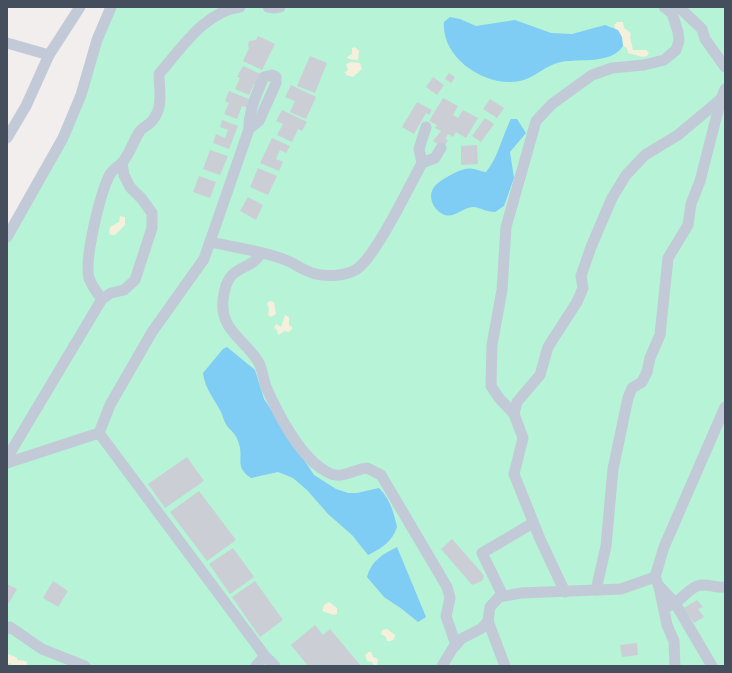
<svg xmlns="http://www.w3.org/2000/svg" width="732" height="673" viewBox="0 0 732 673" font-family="'DejaVu Sans',sans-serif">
  <rect width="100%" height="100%" fill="#f1eeed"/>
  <path fill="#b7f3d6" d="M114,7h611v659h-718v-424l22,-39z"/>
  <g fill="#f4f0dc">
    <path d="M617,22h6l1,6 7,5 -1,4 3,13h13l3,3 -2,3 -4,1 -15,-4 -1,-5 -4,-2c-1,-12 -7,-14 -9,-21z"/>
    <path d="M355,47l4,4 -1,9 -10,-1 -1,-2 5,-3v-6z"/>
    <path d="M351,62l9,1 2,6 -9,8 -7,-2 -1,-3 3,-2 -2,-6z"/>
    <path d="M120,216l5,1v8l-10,10h-4l-2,-2 1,-6 9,-5z"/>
    <path d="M270,301l4,1 2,12 -5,3 -3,-2 1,-6 -2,-6z"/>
    <path d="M285,315l4,2v8l4,3 -4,4 -4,-1 -7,4 -1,-5 -3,-2 2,-4 5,3z"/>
    <path d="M329,602l8,6v6l-3,1 -12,-4 2,-6z"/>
    <path d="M387,629l8,6c0,5 -4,7 -8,6l-1,-4 -5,-3 1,-4z"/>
    <path d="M369,652h2l2,5 5,2 -1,7h-3l-2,-4 -5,-1 -2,-6z"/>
    <path d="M9,654l8,4v2l9,1 2,5h-17v-3l-4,1v-9z"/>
  </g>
  <g fill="#7fccf5">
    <path d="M450,17l10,2 16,7 39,-6 36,13 21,1 33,-9 13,5 4,7 1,9c-13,19 -42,12 -62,16 -15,3 -27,16 -41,19 -34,7 -79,-23 -76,-59z"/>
    <path d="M511,119h6l9,14 -16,19 4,26 -10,28 -9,6c-8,0 -14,-4 -21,-5 -11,0 -19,11 -29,8 -13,-5 -20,-22 -7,-32 6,-5 19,-12 27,-14 8,-2 14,2 21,3 12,-14 16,-36 25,-53z"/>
    <path d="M227,347l28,23 9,29 50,76 22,14 12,4h9l22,-5c11,11 15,25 18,39 -5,15 -15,21 -29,28l-16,-20 -24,-21 -21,-24 -14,-12 -15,-6 -27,6c-18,-12 -6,-20 -13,-37 -2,-7 -7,-10 -11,-15 -3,-4 -4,-10 -6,-14 -7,-14 -16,-23 -18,-39l20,-24z"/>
    <path d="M397,547l29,70 -8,5 -16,-13 -18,-12 -17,-20c4,-16 16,-23 30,-30z"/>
  </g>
  <g fill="#ccced6">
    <path d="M258,36l17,8 -13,26 -19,-9 6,-13 -1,-3 1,-4 7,-1z"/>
    <path d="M310,56l17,7 -12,30 -18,-7z"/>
    <path d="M243,66l20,9 -5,11 -4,-2 -5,11 -14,-6 5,-11 -3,-1z"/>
    <path d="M449,73l6,4 -4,6 -6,-4z"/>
    <path d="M433,77l11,8 -7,10 -11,-8z"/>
    <path d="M291,85l25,12 -10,22 -16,-7 5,-11 -10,-4z"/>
    <path d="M229,91l22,9 -3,8 -6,-2 -5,13 -13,-5 5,-11 -4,-2z"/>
    <path d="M443,98l15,8 -5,9 5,3 5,-8 15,8 -12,20 -10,-6 -3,5 -5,-3 -3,5 3,1 -4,8 -11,-7 8,-10 -6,-3 2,-3 -8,-4z"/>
    <path d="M490,99l14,9 -7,10 -14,-9z"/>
    <path d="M417,102l15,8 -3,5 -3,-2 -12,21 -12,-7z"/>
    <path d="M282,110l25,12 -5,9 -4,-2 -6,13 -15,-7 6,-11 -7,-3z"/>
    <path d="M485,118l9,6 -13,18 -9,-6z"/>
    <path d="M222,120l16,6 -9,23 -16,-6 3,-9 9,4 3,-8 -8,-3z"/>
    <path d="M272,138l18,8 -4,7 -6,-3 -4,9 7,3 -4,9 -19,-8z"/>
    <path d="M477,145l1,19 -17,1v-19z"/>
    <path d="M210,150l18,6 -8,19 -17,-6z"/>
    <path d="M258,168l19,8 -9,19 -18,-8z"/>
    <path d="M199,176l17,6 -6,16 -17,-6z"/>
    <path d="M248,197l15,8 -7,15 -16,-9z"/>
    <path d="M187,457l17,24 -39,27 -17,-24z"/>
    <path d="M199,491l37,49 -29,21 -37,-49z"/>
    <path d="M452,539l30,34 2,4 -2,4 -10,4 -31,-36z"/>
    <path d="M233,548l21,29 -24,17 -21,-30z"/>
    <path d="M53,581l15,10 -10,16 -15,-9z"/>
    <path d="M255,581l28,39 -23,17 -28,-40z"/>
    <path d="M7,584l10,5 -8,14 -2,-1z"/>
    <path d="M697,600l6,7 -5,2 6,8 -10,6 -10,-15z"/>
    <path d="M315,625l8,10 7,-6 31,37h-53l-17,-21z"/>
    <path d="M637,643l1,12 -16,2 -2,-12z"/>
  </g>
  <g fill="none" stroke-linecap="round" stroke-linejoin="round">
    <g stroke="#c2cad7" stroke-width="11">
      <path d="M268,7l6,1 6,-1"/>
      <path d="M679,7l23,22 3,10 20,28"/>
      <path d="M7,43l42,12"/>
      <path d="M7,138l19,-32 23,-51 31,-48"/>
      <path d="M422,163l-3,-14 7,-22"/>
      <path d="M7,237l56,-99 18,-43 16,-55 14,-33"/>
      <path d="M211,242c26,6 53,9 77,19 9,4 18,11 28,13 12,3 30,2 41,-5 19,-13 53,-84 65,-106l13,-5 6,-10"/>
      <path d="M261,253c-12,21 -34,8 -38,47 -3,31 22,39 36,63 4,8 4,17 8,26 12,27 35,71 62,84 12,7 25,-4 38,-5l14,7 66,112 3,11 -4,18 10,29"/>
      <path d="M102,299c-5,-6 -10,-13 -13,-21 -5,-19 11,-83 20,-102 2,-5 9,-10 13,-13"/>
      <path d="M514,414l-15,-16 -8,-12 1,-41 10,-55 4,-63 30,-106 16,-17 40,-29 20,-7 32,-3 20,-5 12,-10 3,-9 -1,-9 -6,-19 -8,-6"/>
      <path d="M99,433l166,223 10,10"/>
      <path d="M7,458l95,-159 9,-6 13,-3 11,-10 17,-52v-15l-10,-14 -12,-12 -6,-12 -2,-12c9,-11 11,-22 18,-32 3,-4 9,-6 12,-10 12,-14 7,-30 7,-47 22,-25 45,-62 81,-67"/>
      <path d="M7,463l92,-30 11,-28 42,-73 52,-73 45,-130c-1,-16 8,-37 15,-52l8,-2 4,2v6l-17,38 -10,8"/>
      <path d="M660,587l15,16 37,63"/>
      <path d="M596,590l10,-44 7,-77 15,-71 4,-10 10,-6 5,-10 3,-14 10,-23 8,-77 20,-33 3,-21 9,-23 21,-82"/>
      <path d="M565,592l-25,-53 -26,-65 9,-36 -9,-24 3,-12 23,-27 8,-28 29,-45 6,-14 -2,-12 10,-29 21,-49 14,-23 19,-20 33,-20 43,-36 4,-10"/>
      <path d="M503,596l-21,-43 51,-30"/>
      <path d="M669,606c11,-4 17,-15 28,-20 10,-4 19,3 28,1"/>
      <path d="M488,621l17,45"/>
      <path d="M7,629l3,-2 32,22 43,17"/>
      <path d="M256,666l9,-10"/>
      <path d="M442,666l11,-18 8,-9 21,-11 6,-7 2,-14 9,-10 22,-4 100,-4 34,-12"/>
      <path d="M675,666l-1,-25 -7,-16 -8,-38 -4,-10 9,-30 61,-140"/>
    </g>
  </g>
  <rect width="732" height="673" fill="none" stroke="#444e5d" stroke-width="16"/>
</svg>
